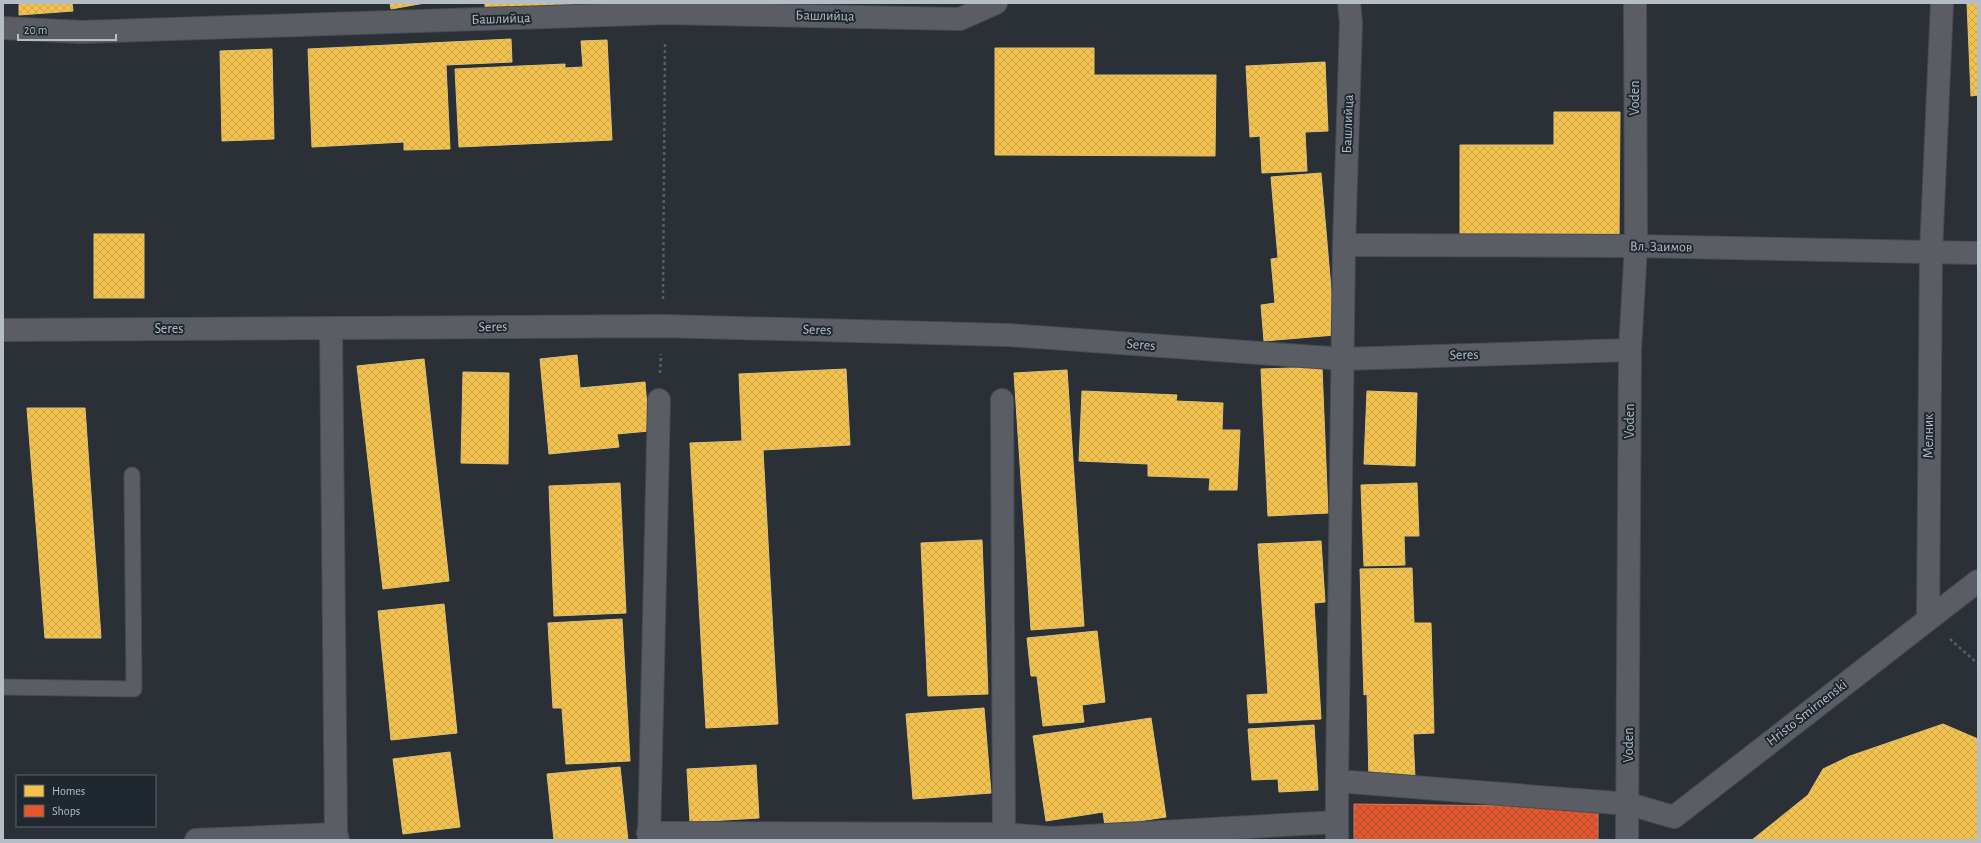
<svg xmlns="http://www.w3.org/2000/svg" width="1981" height="843" viewBox="0 0 1981 843" font-family="'Alegreya Sans',sans-serif">
  <defs>
    <pattern id="homes-cross-hatch" width="8" height="8" patternUnits="userSpaceOnUse"><rect width="8" height="8" fill="#f2c14e"/><path d="M0 0l8 8M0 8l8-8" fill="none" stroke="#cca64a"/></pattern>
    <pattern id="shops-cross-hatch" width="8" height="8" patternUnits="userSpaceOnUse"><rect width="8" height="8" fill="#e4572e"/><path d="M0 0l8 8M0 8l8-8" fill="none" stroke="#b04e32"/></pattern>
  </defs>
  <rect width="100%" height="100%" fill="#2a3036"/>
  <g fill="url(#homes-cross-hatch)" stroke="#e0c072">
    <path d="M19,3h53l1,8 -54,4z"/>
    <path d="M390,3h35l-34,6z"/>
    <path d="M485,3h103v2l-103,4z"/>
    <path d="M1967,3h11v92l-7,1z"/>
    <path d="M511,39l1,23 -66,3 4,84 -46,1v-8l-92,5 -4,-98z"/>
    <path d="M607,40l5,100 -153,7 -4,-78 110,-5v4l18,-1 -2,-26z"/>
    <path d="M995,48h99v27h122l-1,81 -220,-1z"/>
    <path d="M272,49l2,90 -52,2 -2,-90z"/>
    <path d="M1325,62l3,69 -23,1 2,39 -45,2 -2,-37 -10,1 -4,-71z"/>
    <path d="M1554,112h66l-1,128 -159,-1v-94h94z"/>
    <path d="M1321,173l14,162 -71,6 -3,-36 14,-2 -4,-44 7,-1 -7,-81z"/>
    <rect x="94" y="234" width="50" height="64"/>
    <path d="M577,355l3,33 65,-6 4,49 -32,3 2,13 -70,7 -9,-95z"/>
    <path d="M424,359l25,222 -66,8 -26,-223z"/>
    <path d="M1322,367l6,146 -60,3 -7,-147z"/>
    <path d="M846,369l4,76 -87,5 15,274 -72,4 -16,-285 52,-2 -3,-67z"/>
    <path d="M1067,370l17,256 -53,4 -17,-257z"/>
    <path d="M463,372l46,1 -1,91 -47,-1z"/>
    <path d="M1082,391l95,4 -1,6 47,2 -1,27h18l-3,60h-28l1,-12 -62,-2v-12l-69,-3z"/>
    <path d="M1367,391l50,2 -2,73 -51,-2z"/>
    <path d="M27,408h58l16,230h-56z"/>
    <path d="M620,483l6,130 -72,3 -5,-130z"/>
    <path d="M1417,483l2,53h-15l1,29 -41,1 -3,-81z"/>
    <path d="M982,540l6,154 -60,2 -7,-153z"/>
    <path d="M1321,541l4,61 -11,1 7,116 -72,4 -2,-28 21,-1 -10,-150z"/>
    <path d="M1412,568l2,55h17l3,110 -21,1 2,44 -46,1 -2,-85 -3,1 -4,-126z"/>
    <path d="M444,604l13,129 -66,7 -13,-129z"/>
    <path d="M622,619l8,142 -64,3 -4,-56h-9l-5,-85z"/>
    <path d="M1097,631l8,71 -23,3 2,17 -41,4 -6,-50h-6l-4,-38z"/>
    <path d="M984,708l7,85 -78,6 -7,-85z"/>
    <path d="M1151,718l15,99 -61,9 -2,-14 -57,9 -13,-85z"/>
    <path d="M1943,724l35,15v101h-226l56,-45 15,-26 27,-13z"/>
    <path d="M1314,725l4,65 -39,2 -1,-13 -26,1 -4,-51z"/>
    <path d="M450,752l10,75 -57,7 -10,-75z"/>
    <path d="M756,765l3,53 -69,4 -3,-53z"/>
    <path d="M620,767l8,73h-74l-7,-66z"/>
  </g>
  <path fill="url(#shops-cross-hatch)" stroke="#d6765c" d="M1354,804l244,3v33h-244z"/>
  <g fill="none" stroke-linecap="round" stroke-linejoin="round">
    <defs>
      <path id="service" d="M3,687l131,2 -2,-214"/>
      <g id="minor">
        <path d="M1349,3l2,20 -7,222 -7,536 292,23 45,13 304,-236"/>
        <path d="M3,28l79,4 584,-19 294,6 36,-16"/>
        <path d="M1344,245l292,1 342,7"/>
        <path d="M331,329l5,505 2,6"/>
        <path d="M3,330l660,-4 345,9 336,24 286,-9"/>
        <path d="M1002,400l2,440"/>
        <path d="M1928,619l3,-367 11,-249"/>
        <path d="M648,833l356,1 48,4 285,-16"/>
        <path d="M196,840l140,-6"/>
        <path d="M649,840l10,-440"/>
        <path d="M1337,840v-59"/>
        <path d="M1627,840l3,-490 6,-104 -1,-243"/>
      </g>
    </defs>
    <use href="#service" stroke="#484c51" stroke-width="17"/>
    <use href="#minor" stroke="#484c51" stroke-width="24"/>
    <g stroke="#595e61" stroke-width="2.5" stroke-dasharray="3 3" stroke-linecap="butt">
      <path d="M663,299l2,-257"/>
      <path d="M660,373l1,-19"/>
      <path d="M1950,639l28,25"/>
    </g>
    <use href="#service" stroke="#5a5e64" stroke-width="15"/>
    <use href="#minor" stroke="#5a5e64" stroke-width="22"/>
  </g>
  <g text-anchor="middle" dominant-baseline="central" stroke-width="4" stroke-linejoin="round" paint-order="stroke">
    <g font-size="14" fill="#b5bdc6" stroke="#1f272f">
      <text transform="translate(825 16) rotate(1)">Башлийца</text>
      <text transform="translate(501 19) rotate(-2)">Башлийца</text>
      <text transform="translate(1635 98) rotate(-90)">Voden</text>
      <text transform="translate(1348 124) rotate(-88)">Башлийца</text>
      <text transform="translate(1661 247) rotate(1)">Вл. Заимов</text>
      <text transform="translate(493 327) rotate(-1)">Seres</text>
      <text x="169" y="329">Seres</text>
      <text transform="translate(817 330) rotate(2)">Seres</text>
      <text transform="translate(1141 345) rotate(4)">Seres</text>
      <text transform="translate(1464 355) rotate(-2)">Seres</text>
      <text transform="translate(1630 421) rotate(-90)">Voden</text>
      <text transform="translate(1929 436) rotate(-90)">Мелник</text>
      <text transform="translate(1807 713) rotate(-38)">Hristo Smirnenski</text>
      <text transform="translate(1629 745) rotate(-90)">Voden</text>
    </g>
  </g>
  <rect width="1981" height="843" fill="none" stroke="#b5bdc6" stroke-width="8"/>
  <rect x="16" y="775" width="140" height="52" fill="#1f272f" stroke="#5b636b"/>
  <rect x="24" y="785" width="20" height="12" fill="#f2c14e" stroke="#5b636b"/>
  <text x="52" y="795" font-size="12" fill="#b5bdc6">Homes</text>
  <rect x="24" y="805" width="20" height="12" fill="#e4572e" stroke="#5b636b"/>
  <text x="52" y="815" font-size="12" fill="#b5bdc6">Shops</text>
  <path d="M18 34v6h98v-6" fill="none" stroke="#b5bdc6" stroke-width="2"/>
  <text x="24" y="34" font-size="12" fill="#b5bdc6" stroke="#1f272f" stroke-width="3" paint-order="stroke">20 m</text>
</svg>
